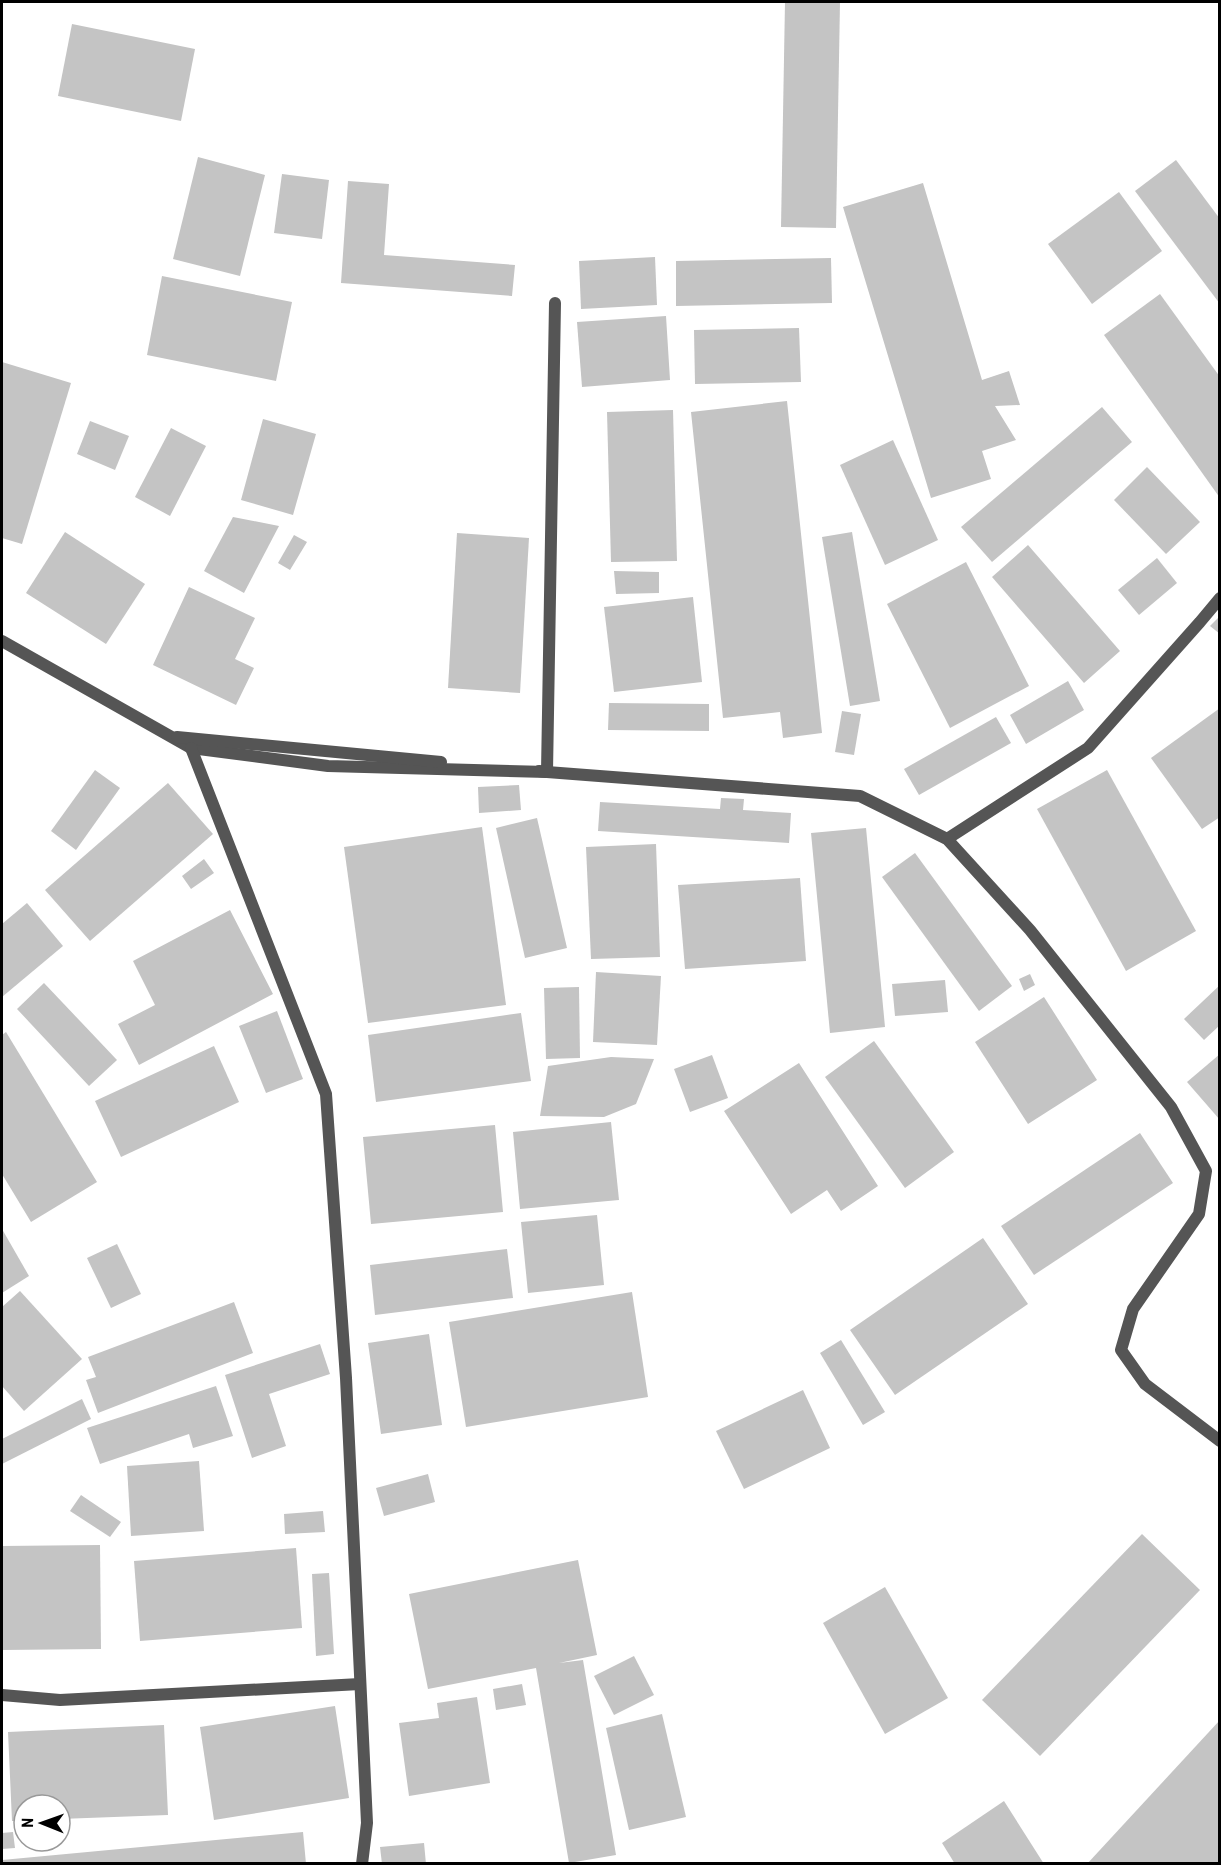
<svg xmlns="http://www.w3.org/2000/svg" width="1221" height="1865" viewBox="0 0 1221 1865" font-family="'Roboto Condensed',sans-serif">
  <rect width="100%" height="100%" fill="#fff"/>
  <g fill="#c4c4c4">
    <path d="M785,2h55l-4,226 -55,-1z"/>
    <path d="M72,24l123,25 -14,72 -123,-25z"/>
    <path d="M198,157l67,18 -25,101 -67,-17z"/>
    <path d="M1176,160l44,59v85l-85,-113z"/>
    <path d="M282,174l47,6 -7,59 -48,-6z"/>
    <path d="M348,181l41,3 -5,71 131,10 -3,31 -171,-13z"/>
    <path d="M923,183l59,197 27,-9 11,34 -25,1 21,34 -34,11 9,28 -60,19 -88,-291z"/>
    <path d="M1119,192l43,59 -70,53 -44,-60z"/>
    <path d="M655,257l2,48 -76,4 -2,-48z"/>
    <path d="M831,258l1,45 -156,3v-45z"/>
    <path d="M162,276l130,26 -16,79 -129,-26z"/>
    <path d="M1160,294l60,83v121l-116,-163z"/>
    <path d="M666,316l4,64 -88,7 -5,-65z"/>
    <path d="M799,328l2,54 -106,2 -1,-54z"/>
    <path d="M2,362l69,21 -49,161 -20,-6z"/>
    <path d="M787,401l35,332 -39,5 -3,-26 -57,6 -32,-306z"/>
    <path d="M1102,407l30,35 -140,120 -31,-35z"/>
    <path d="M673,410l4,151 -66,1 -4,-150z"/>
    <path d="M263,419l53,15 -23,81 -52,-15z"/>
    <path d="M90,421l39,15 -14,34 -38,-16z"/>
    <path d="M171,428l35,18 -36,70 -35,-19z"/>
    <path d="M893,440l45,100 -53,25 -45,-100z"/>
    <path d="M1147,467l53,55 -34,32 -52,-54z"/>
    <path d="M233,517l46,9 -35,67 -40,-22z"/>
    <path d="M65,532l80,52 -39,60 -80,-51z"/>
    <path d="M852,532l28,169 -30,5 -28,-169z"/>
    <path d="M457,533l72,5 -9,155 -72,-5z"/>
    <path d="M294,535l13,7 -17,28 -12,-7z"/>
    <path d="M1028,545l92,106 -36,32 -92,-106z"/>
    <path d="M1157,558l20,25 -38,32 -21,-25z"/>
    <path d="M966,562l63,124 -79,42 -63,-124z"/>
    <path d="M614,571l45,1v21l-43,1z"/>
    <path d="M189,587l66,31 -20,41 19,9 -18,37 -83,-40z"/>
    <path d="M693,597l9,85 -88,10 -10,-85z"/>
    <path d="M1220,616v18l-10,-8z"/>
    <path d="M1068,681l16,29 -58,34 -16,-29z"/>
    <path d="M609,703l100,1v27l-101,-1z"/>
    <path d="M1220,708v109l-18,12 -51,-71z"/>
    <path d="M842,711l19,3 -7,41 -19,-3z"/>
    <path d="M996,717l15,26 -92,52 -15,-26z"/>
    <path d="M95,770l25,18 -44,62 -25,-19z"/>
    <path d="M1107,770l89,161 -70,40 -89,-162z"/>
    <path d="M168,783l45,51 -123,107 -45,-51z"/>
    <path d="M519,785l2,25 -42,3 -1,-26z"/>
    <path d="M721,798l23,1 -1,11 48,3 -2,30 -191,-12 2,-29 120,7z"/>
    <path d="M537,818l30,130 -42,10 -29,-130z"/>
    <path d="M482,827l24,178 -138,18 -24,-176z"/>
    <path d="M866,828l19,199 -55,6 -19,-200z"/>
    <path d="M656,844l4,113 -69,2 -5,-112z"/>
    <path d="M915,853l97,133 -33,25 -97,-134z"/>
    <path d="M204,859l10,14 -23,16 -9,-13z"/>
    <path d="M800,878l6,83 -121,8 -7,-84z"/>
    <path d="M27,903l36,43 -61,51v-73z"/>
    <path d="M230,910l43,84 -134,71 -21,-41 37,-19 -22,-44z"/>
    <path d="M596,972l65,4 -4,69 -64,-3z"/>
    <path d="M1030,974l5,11 -11,6 -5,-12z"/>
    <path d="M945,980l3,32 -53,4 -3,-32z"/>
    <path d="M44,983l73,77 -28,26 -72,-77z"/>
    <path d="M1220,985v40l-16,15 -20,-21z"/>
    <path d="M579,987l1,71 -34,1 -2,-71z"/>
    <path d="M1044,997l53,83 -69,44 -53,-82z"/>
    <path d="M277,1011l26,68 -37,14 -27,-67z"/>
    <path d="M521,1013l10,68 -155,21 -8,-67z"/>
    <path d="M6,1032l91,150 -66,40 -29,-48v-139z"/>
    <path d="M874,1041l80,111 -49,36 -80,-111z"/>
    <path d="M214,1046l25,56 -118,55 -26,-56z"/>
    <path d="M1220,1054v66l-33,-38z"/>
    <path d="M712,1055l16,43 -38,14 -16,-43z"/>
    <path d="M611,1057l43,2 -18,45 -32,13 -64,-1 8,-50z"/>
    <path d="M799,1063l79,123 -37,25 -14,-21 -36,24 -67,-103z"/>
    <path d="M611,1122l8,78 -99,9 -7,-77z"/>
    <path d="M495,1125l8,87 -132,12 -8,-87z"/>
    <path d="M1140,1133l33,50 -139,92 -33,-49z"/>
    <path d="M597,1215l7,70 -76,8 -7,-71z"/>
    <path d="M2,1229l27,47 -27,17z"/>
    <path d="M983,1238l45,66 -133,91 -45,-65z"/>
    <path d="M117,1244l24,50 -30,14 -24,-50z"/>
    <path d="M507,1249l6,49 -138,17 -5,-50z"/>
    <path d="M20,1291l62,68 -58,52 -22,-25v-79z"/>
    <path d="M632,1292l16,105 -182,30 -17,-105z"/>
    <path d="M234,1302l19,51 -155,60 -12,-33 10,-3 -8,-20z"/>
    <path d="M429,1334l13,91 -61,9 -13,-91z"/>
    <path d="M841,1340l44,72 -22,13 -43,-72z"/>
    <path d="M320,1344l10,30 -61,20 17,52 -34,12 -27,-83z"/>
    <path d="M216,1386l17,50 -40,12 -4,-14 -89,30 -13,-36z"/>
    <path d="M803,1390l27,58 -86,41 -28,-58z"/>
    <path d="M82,1399l9,20 -89,45v-25z"/>
    <path d="M199,1461l5,70 -73,5 -4,-70z"/>
    <path d="M428,1474l7,28 -51,14 -8,-28z"/>
    <path d="M81,1495l40,27 -11,15 -40,-26z"/>
    <path d="M323,1511l2,21 -40,2 -1,-20z"/>
    <path d="M1142,1534l58,56 -160,166 -58,-56z"/>
    <path d="M100,1545l1,104 -99,1v-104z"/>
    <path d="M296,1548l6,80 -162,13 -6,-80z"/>
    <path d="M578,1560l19,95 -38,8 24,-3 33,195 -47,8 -33,-195 -108,21 -19,-95z"/>
    <path d="M329,1573l5,81 -18,2 -4,-82z"/>
    <path d="M885,1587l63,111 -63,36 -62,-111z"/>
    <path d="M634,1656l20,39 -40,20 -20,-39z"/>
    <path d="M522,1684l4,21 -30,5 -3,-21z"/>
    <path d="M477,1697l13,86 -81,13 -10,-73 40,-5 -2,-15z"/>
    <path d="M335,1706l14,92 -135,22 -14,-93z"/>
    <path d="M662,1714l24,103 -57,13 -23,-102z"/>
    <path d="M1220,1720v144h-133z"/>
    <path d="M164,1725l4,90 -108,4v-14h-36v16h-12l-4,-89z"/>
    <path d="M1004,1801l40,63h-89l-13,-21z"/>
    <path d="M13,1832l2,16 -13,1v-16z"/>
    <path d="M303,1832l3,32h-304v-4z"/>
    <path d="M424,1843l2,21h-44l-2,-17z"/>
  </g>
  <g fill="none" stroke-linecap="round" stroke-linejoin="round">
    <g stroke="#555" stroke-width="12">
      <path d="M2,641l189,107 137,18 219,6 313,24 87,43 83,91 141,177 35,64 -7,43 -66,95 -12,41 24,34 75,57"/>
      <path d="M177,737l264,25"/>
      <path d="M191,748l135,346 20,284 21,445 -5,41"/>
      <path d="M539,771l8,1 8,-469"/>
      <path d="M947,839l141,-91 112,-126 20,-24"/>
      <path d="M2,1695l58,5 300,-16"/>
    </g>
  </g>
  <rect width="1221" height="1865" fill="none" stroke="#000000" stroke-width="6"/>
  <g transform="translate(42 1823) rotate(271)"><circle r="28" fill="#ffffff" stroke="#999999" stroke-width="1.5"/>
  <path d="M0-4.5L10 22L0 15L-10 22Z" fill="#000000"/>
  <text y="-9" font-size="16" font-weight="bold" text-anchor="middle" fill="#000000">N</text>
  </g>
</svg>
